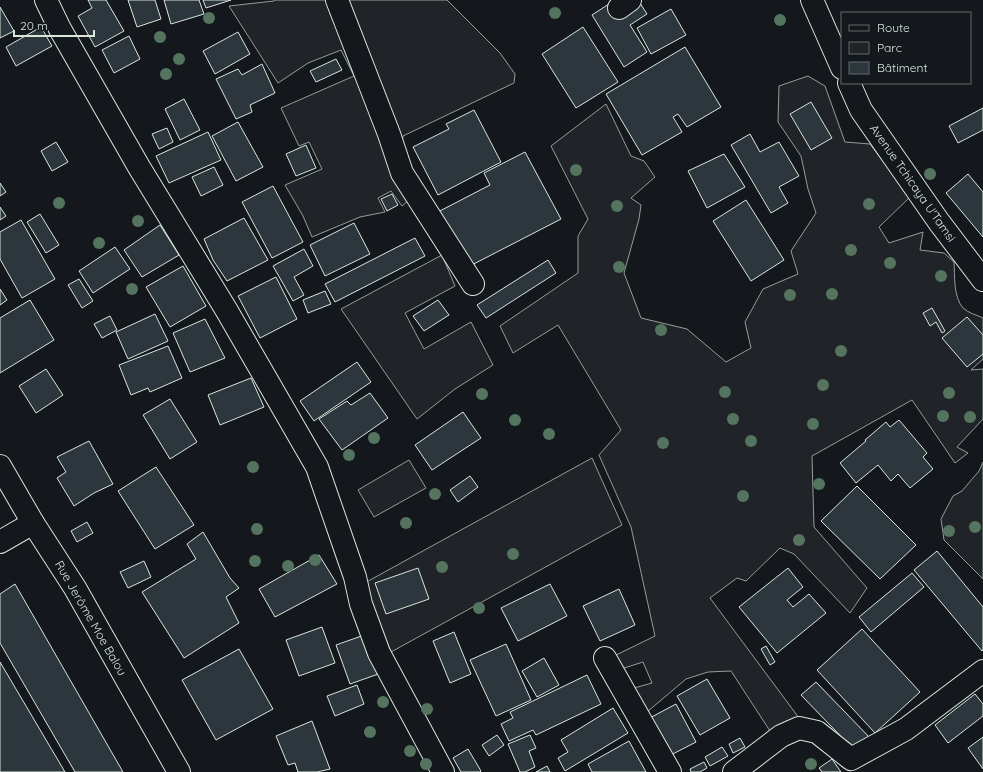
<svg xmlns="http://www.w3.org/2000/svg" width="983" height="772" viewBox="0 0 983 772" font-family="Quicksand,sans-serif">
  <rect width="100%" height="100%" fill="#14181c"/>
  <g fill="#202428" stroke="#939e99">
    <path d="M275,0h172l53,53 15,21 -1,9 -111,53 -4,33 10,31 -7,6 -11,-15 -13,7 7,14 -25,5 -48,20 -9,-21 -18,-31 37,-16 -13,-27 -10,4 -18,-38 73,-32 -13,-26 -33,13 -30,20 -49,-77 45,-5z"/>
    <path d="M808,76l17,10 20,56 25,2 40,53 -31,30 10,16 34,-11 -3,18 24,3 10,9c1,14 -1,34 9,46 5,5 14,7 20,10v41l-12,11 12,-1v50l-26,28 11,6 -13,10 -43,-63 -100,56 2,71 53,61 -17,25 -56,-59 -14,-6 -34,33 -9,-3 -27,20 89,120 -29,13 -39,-60 -23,1 -22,7 -39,33 -13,-24 18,-5 -9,-21 -22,7 -7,-13 41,-20 -24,-109 -32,-72 22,-25 -63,-105 -45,28 -13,-27 78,-53v-37l10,-17 -37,-73 55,-42 25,52 13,5 11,16 -24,21 10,7 -2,14 -15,54 17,45 46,11 39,33 25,-14 -6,-26 18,-33 35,-15 -7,-23 25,-38 -8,-24 -7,-33 -23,-34 1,-36z"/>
    <path d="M442,255l13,31 -50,27 19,36 47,-27 22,43 -38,24 -38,30 -76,-110z"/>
    <path d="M592,458l30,67 -231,127 -30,-67z"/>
    <path d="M409,460l17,28 -52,29 -16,-27z"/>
    <path d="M983,462v117l-39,-39 -3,-21 12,-23 9,-5 17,-20z"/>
  </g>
  <g fill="#2c363c" stroke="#d8e6dc">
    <path d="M88,0h18l18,31 -29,16 -17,-31 14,-8z"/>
    <path d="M128,0h27l6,19 -24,8z"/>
    <path d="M164,0h35l5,14 -33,10z"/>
    <path d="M203,0h28l-25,8z"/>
    <path d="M615,0h23l9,14 -17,11 17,27 -23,15 -32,-52z"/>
    <path d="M0,7l14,24 -14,7z"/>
    <path d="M671,9l15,26 -35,19 -14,-26z"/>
    <path d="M41,27l11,19 -36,20 -10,-19z"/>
    <path d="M583,27l35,55 -42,26 -34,-54z"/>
    <path d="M238,32l12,22 -35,20 -12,-23z"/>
    <path d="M129,36l11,23 -26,14 -12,-23z"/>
    <path d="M685,47l36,60 -34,20 -9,-13 -5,3 9,15 -40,23 -36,-61z"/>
    <path d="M336,59l6,11 -26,12 -6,-11z"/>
    <path d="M262,64l13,29 -25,12 2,7 -16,7 -20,-40 22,-10 4,6z"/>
    <path d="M184,99l16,31 -20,10 -15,-31z"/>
    <path d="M811,102l21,36 -21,12 -21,-36z"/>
    <path d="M983,108v22l-25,13 -9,-17z"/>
    <path d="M474,110l27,52 -63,33 -25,-48 36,-18 -3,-5z"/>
    <path d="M238,122l25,45 -27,14 -24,-45z"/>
    <path d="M167,128l6,14 -14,7 -7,-15z"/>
    <path d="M208,132l13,28 -52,23 -13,-27z"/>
    <path d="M750,134l10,18 19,-10 20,34 -20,11 9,16 -17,10 -40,-68z"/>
    <path d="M56,142l12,20 -16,9 -11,-20z"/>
    <path d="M306,145l10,23 -20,8 -10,-22z"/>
    <path d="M525,152l36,67 -97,50 -30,-55 56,-29 -6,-12z"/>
    <path d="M724,154l21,33 -38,21 -19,-37z"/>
    <path d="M214,167l9,18 -22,11 -9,-19z"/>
    <path d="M968,174l15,18v45l-37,-44z"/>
    <path d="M0,183l6,9 -6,4z"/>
    <path d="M273,186l30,56 -31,16 -30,-56z"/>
    <path d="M392,194l6,11 -11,6 -6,-12z"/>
    <path d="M746,200l38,60 -33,21 -38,-60z"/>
    <path d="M0,207l6,9 -6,4z"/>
    <path d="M40,214l19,31 -13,8 -19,-31z"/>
    <path d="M244,218l24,42 -41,21 -14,-21 -9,-21z"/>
    <path d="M21,220l34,59 -33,19 -22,-39v-27z"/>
    <path d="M354,223l16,31 -45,22 -15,-31z"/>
    <path d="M160,225l19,30 -37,22 -18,-27z"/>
    <path d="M415,238l10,18 -90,46 -10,-18z"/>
    <path d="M115,247l15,22 -37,24 -14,-22z"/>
    <path d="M304,249l9,17 -19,11 10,18 -11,6 -20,-35z"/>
    <path d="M548,260l8,13 -70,45 -9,-13z"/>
    <path d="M183,266l23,40 -36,21 -24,-40z"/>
    <path d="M276,277l21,42 -37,19 -22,-42z"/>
    <path d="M79,279l14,22 -11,7 -14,-23z"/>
    <path d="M0,289l7,11 -7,5z"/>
    <path d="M325,291l6,13 -23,9 -5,-13z"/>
    <path d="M30,300l24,40 -54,33v-55z"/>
    <path d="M438,300l11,15 -25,16 -11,-15z"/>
    <path d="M932,308l13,23 -3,2 -6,-11 -6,4 -7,-13z"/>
    <path d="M155,314l13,27 -40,18 -12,-27z"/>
    <path d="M110,316l7,14 -15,8 -8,-14z"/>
    <path d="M967,317l16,18v19l-16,13 -25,-29z"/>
    <path d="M205,319l20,39 -35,14 -17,-39z"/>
    <path d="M168,346l14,32 -32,14 -2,-4 -17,7 -12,-30z"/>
    <path d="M357,362l14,20 -57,39 -14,-20z"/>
    <path d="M46,369l17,26 -27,18 -17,-27z"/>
    <path d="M251,378l13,29 -44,18 -12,-30z"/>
    <path d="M370,393l18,25 -46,32 -23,-31 28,-18 4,4z"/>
    <path d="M170,399l27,43 -27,17 -27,-44z"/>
    <path d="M463,412l18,26 -49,32 -17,-25z"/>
    <path d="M899,420l28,33 -4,4 10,12 -23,19 -12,-14 -7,7 -13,-16 -22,18 -16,-20 26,-22 -1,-1 21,-18 4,5z"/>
    <path d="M89,441l24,43 -19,9 -20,13 -17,-28 9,-6 -9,-15z"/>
    <path d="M156,467l38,58 -39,24 -37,-58z"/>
    <path d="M470,476l8,11 -20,15 -8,-12z"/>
    <path d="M857,486l59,59 -36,34 -59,-58z"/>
    <path d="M87,522l6,11 -16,9 -6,-11z"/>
    <path d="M203,532l27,46 9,10 -13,9 13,26 -55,35 -42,-66 54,-33 -9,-15z"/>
    <path d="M937,551l46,56v43l-1,1 -68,-81z"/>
    <path d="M319,555l18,29 -62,33 -16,-28z"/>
    <path d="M144,561l7,16 -23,11 -8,-16z"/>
    <path d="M418,568l11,31 -43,15 -11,-31z"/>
    <path d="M788,568l15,19 -16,13 6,7 16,-13 17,19 -49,40 -38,-46z"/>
    <path d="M912,573l12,14 -53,45 -12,-15z"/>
    <path d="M15,584l108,188h-48l-75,-129v-49z"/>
    <path d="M550,584l17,32 -49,25 -17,-33z"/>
    <path d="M619,589l16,36 -35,16 -17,-35z"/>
    <path d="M322,627l13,36 -36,13 -13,-36z"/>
    <path d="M862,629l58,63 -45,41 -58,-63z"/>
    <path d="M454,632l17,42 -21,9 -17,-42z"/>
    <path d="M370,633l14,39 -34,12 -14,-39z"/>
    <path d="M506,644l25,56 -35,16 -26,-56z"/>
    <path d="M766,646l9,16 -5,3 -9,-16z"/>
    <path d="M239,649l34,60 -57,31 -34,-60z"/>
    <path d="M544,658l15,27 -22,12 -15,-26z"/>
    <path d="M0,662l65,110h-65z"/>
    <path d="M587,675l14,29 -65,31 -3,-5 -24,11 -8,-17 12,-6 -3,-6z"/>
    <path d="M707,679l23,39 -30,17 -23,-39z"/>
    <path d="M816,682l55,57 -14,14 -56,-58z"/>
    <path d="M357,685l7,19 -29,12 -8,-20z"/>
    <path d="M975,694l8,10v12l-35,27 -13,-18z"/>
    <path d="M676,704l20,38 -29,15 -21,-37z"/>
    <path d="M613,708l15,25 -63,38 -7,-13 10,-6 -7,-12z"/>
    <path d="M312,721l18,48 -13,3h-19l-3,-9 -7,2 -12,-29z"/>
    <path d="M497,735l7,10 -15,11 -7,-11z"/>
    <path d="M530,735l6,13 -7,3 6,16 -10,5h-5l-12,-28z"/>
    <path d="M983,737v32l-15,-21z"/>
    <path d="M740,738l5,9 -12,6 -4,-9z"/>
    <path d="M629,741l17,31h-54l-4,-8z"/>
    <path d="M722,747l6,9 -18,10 -5,-9z"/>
    <path d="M468,749l13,22 -1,1h-19l-8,-14z"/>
    <path d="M832,759l9,13h-19l-3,-4z"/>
    <path d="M704,762l3,6 -7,4h-9l-1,-3z"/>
    <path d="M547,766l3,6h-14z"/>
  </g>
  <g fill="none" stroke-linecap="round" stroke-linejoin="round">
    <defs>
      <g id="minor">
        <path d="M46,0l14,29 79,138 88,144 90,156 38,110 6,27 18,49 64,119"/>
        <path d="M337,0l52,134 13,39 71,111"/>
        <path d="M812,0l30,68"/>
        <path d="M619,8l11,-8"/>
        <path d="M849,83l12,27 78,112 44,58"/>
        <path d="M0,466l33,57 42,65 104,184"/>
        <path d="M0,542l33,-19"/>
        <path d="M605,658l65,114"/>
        <path d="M734,772l47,-36 18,-8 18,4 34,27 55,-30 77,-58"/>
      </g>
    </defs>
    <use href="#minor" stroke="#d8e6dc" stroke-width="24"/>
    <use href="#minor" stroke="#14181c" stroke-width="22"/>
  </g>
  <g fill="#55745f">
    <circle cx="555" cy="13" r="6"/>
    <circle cx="209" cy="18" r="6"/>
    <circle cx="780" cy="20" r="6"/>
    <circle cx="160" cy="37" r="6"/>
    <circle cx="179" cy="59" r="6"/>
    <circle cx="166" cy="74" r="6"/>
    <circle cx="576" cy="170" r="6"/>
    <circle cx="930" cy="174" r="6"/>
    <circle cx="59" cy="203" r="6"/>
    <circle cx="869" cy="204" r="6"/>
    <circle cx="617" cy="206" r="6"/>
    <circle cx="138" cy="221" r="6"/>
    <circle cx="99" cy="243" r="6"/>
    <circle cx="851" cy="250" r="6"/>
    <circle cx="890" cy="263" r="6"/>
    <circle cx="619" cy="267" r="6"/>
    <circle cx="941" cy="276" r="6"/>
    <circle cx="132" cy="289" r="6"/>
    <circle cx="832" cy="294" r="6"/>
    <circle cx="790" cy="295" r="6"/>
    <circle cx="661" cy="330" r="6"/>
    <circle cx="841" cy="351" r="6"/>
    <circle cx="823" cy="385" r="6"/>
    <circle cx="725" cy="392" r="6"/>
    <circle cx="949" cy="393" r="6"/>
    <circle cx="482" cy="394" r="6"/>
    <circle cx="943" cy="416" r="6"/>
    <circle cx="970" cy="417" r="6"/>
    <circle cx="733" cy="419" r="6"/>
    <circle cx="515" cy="420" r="6"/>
    <circle cx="813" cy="424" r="6"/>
    <circle cx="549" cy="434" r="6"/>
    <circle cx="374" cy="438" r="6"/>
    <circle cx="751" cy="441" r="6"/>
    <circle cx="663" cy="443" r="6"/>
    <circle cx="349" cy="455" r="6"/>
    <circle cx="253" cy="467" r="6"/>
    <circle cx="819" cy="484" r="6"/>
    <circle cx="435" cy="494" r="6"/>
    <circle cx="743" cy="496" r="6"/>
    <circle cx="406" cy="523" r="6"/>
    <circle cx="975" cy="527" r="6"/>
    <circle cx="257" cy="529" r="6"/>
    <circle cx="949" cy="531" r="6"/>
    <circle cx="799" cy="540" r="6"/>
    <circle cx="513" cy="554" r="6"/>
    <circle cx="315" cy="560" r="6"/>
    <circle cx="255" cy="561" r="6"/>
    <circle cx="288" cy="566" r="6"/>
    <circle cx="442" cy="567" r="6"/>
    <circle cx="479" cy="608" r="6"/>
    <circle cx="383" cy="702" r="6"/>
    <circle cx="427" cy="709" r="6"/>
    <circle cx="370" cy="732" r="6"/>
    <circle cx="410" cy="751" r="6"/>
    <circle cx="426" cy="764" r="6"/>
    <circle cx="811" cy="764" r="6"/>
  </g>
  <g text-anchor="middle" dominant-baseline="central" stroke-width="3" stroke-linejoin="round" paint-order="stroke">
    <g font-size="12" fill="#d8e6dc" stroke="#14181c">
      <text transform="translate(913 183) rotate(55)">Avenue Tchicaya U'Tamsi</text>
      <text transform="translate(91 618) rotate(60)">Rue Jerôme Moe Balou</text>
    </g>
  </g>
  <rect x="841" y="12" width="130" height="72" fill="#14181c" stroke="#626a69"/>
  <rect x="849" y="25" width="20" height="6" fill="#14181c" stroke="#626a69"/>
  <text x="877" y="32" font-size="12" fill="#d8e6dc">Route</text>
  <rect x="849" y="42" width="20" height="12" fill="#202428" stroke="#626a69"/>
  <text x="877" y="52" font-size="12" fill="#d8e6dc">Parc</text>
  <rect x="849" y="62" width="20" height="12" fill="#2c363c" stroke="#626a69"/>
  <text x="877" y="72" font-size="12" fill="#d8e6dc">Bâtiment</text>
  <path d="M14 30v6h80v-6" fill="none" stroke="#d8e6dc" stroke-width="2"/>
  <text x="20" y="30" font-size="12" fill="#d8e6dc" stroke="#14181c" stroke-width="3" paint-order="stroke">20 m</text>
</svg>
